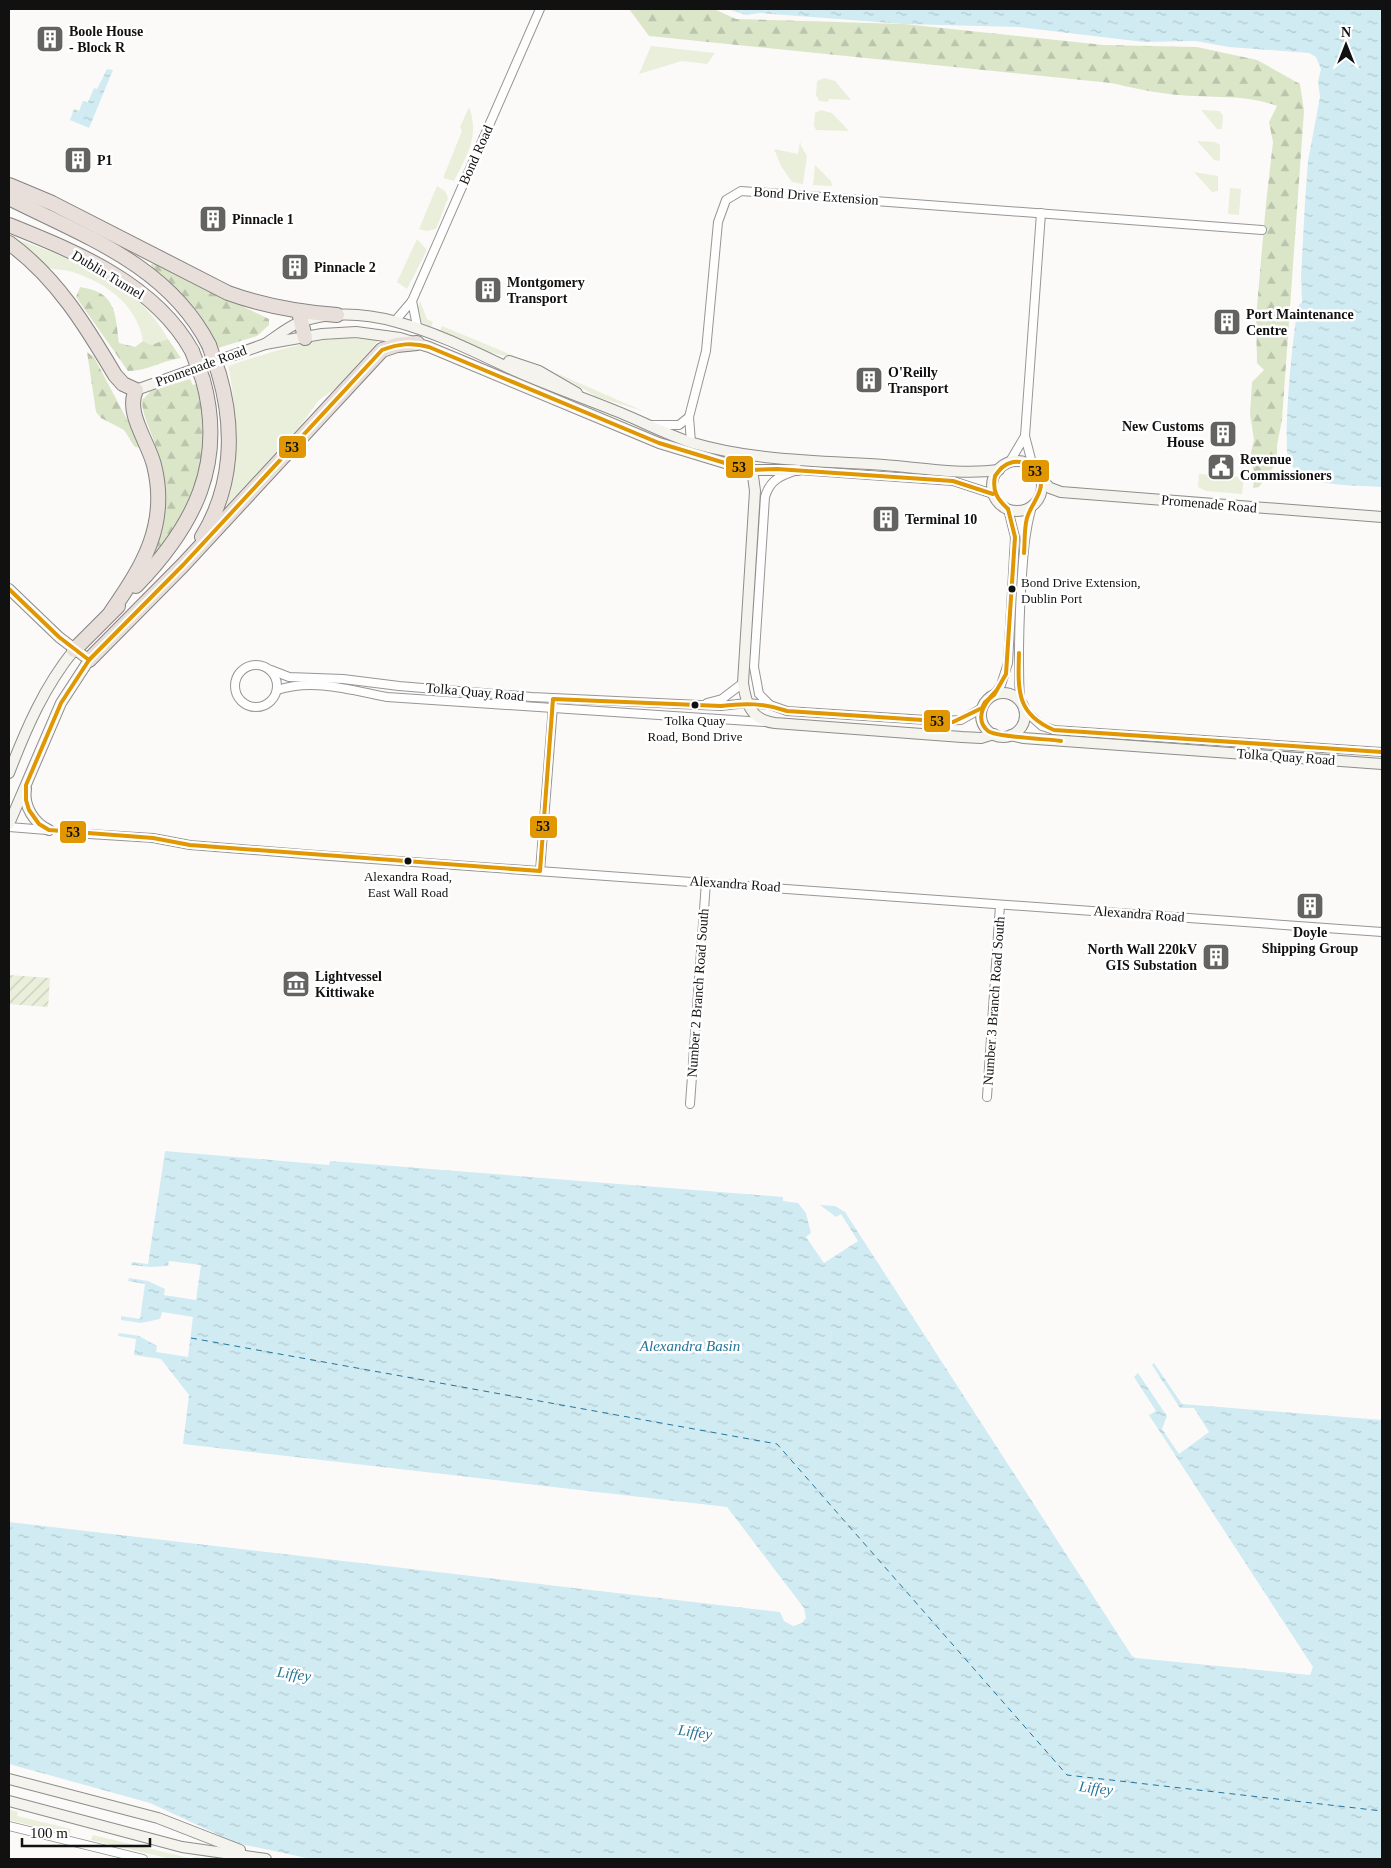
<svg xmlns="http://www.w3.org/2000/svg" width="1391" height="1868" viewBox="0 0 1391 1868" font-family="Georgia,serif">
  <defs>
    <pattern id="forest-firs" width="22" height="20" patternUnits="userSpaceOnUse" patternTransform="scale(1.25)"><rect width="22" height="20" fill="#dbe6c9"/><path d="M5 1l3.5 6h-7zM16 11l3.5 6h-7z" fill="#bbc4ac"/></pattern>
    <pattern id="garden-furrows" width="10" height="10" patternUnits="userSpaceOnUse" patternTransform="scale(1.25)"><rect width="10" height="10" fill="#e9efda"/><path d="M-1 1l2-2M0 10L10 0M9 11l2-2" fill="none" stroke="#c7ccba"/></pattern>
    <pattern id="water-ripples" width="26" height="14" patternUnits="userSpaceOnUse" patternTransform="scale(1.25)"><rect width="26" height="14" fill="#d1ebf3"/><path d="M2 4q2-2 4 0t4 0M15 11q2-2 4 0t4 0" fill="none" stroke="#b2c8cf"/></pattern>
  </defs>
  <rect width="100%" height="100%" fill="#fcfaf8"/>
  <g fill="#e9efda">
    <path d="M651,46l64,7 -8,11 -25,-3 -43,13z"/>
    <path d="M824,78l11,3 16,19 -22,-1 -1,3 -9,-1 -3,-6 1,-14z"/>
    <path d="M469,107c11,29 -2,48 -15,74l-11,-3 19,-47 -2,-4z"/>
    <path d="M821,110l11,3 17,18 -33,-1 -2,-4 1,-13z"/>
    <path d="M1201,110l18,1 4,4 -1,14h-5z"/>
    <path d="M800,141l1,5 6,10 -4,28 -11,-2 -11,-16 -7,-17 24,5z"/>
    <path d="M1197,141l18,1 5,3v16l-6,-1z"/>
    <path d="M815,165l16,16 1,5 -19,-1z"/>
    <path d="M1194,172l24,4v15l-6,1z"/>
    <path d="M437,186l8,5 3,7 -12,31 -9,2 -8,-2z"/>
    <path d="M1230,188l11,1 -2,26 -11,-1z"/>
    <path d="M14,238c58,21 123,44 154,101l-17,6 -8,-4c-6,-38 -40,-60 -74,-70 -8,-2 -16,-1 -23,-4 -11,-6 -22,-20 -32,-29z"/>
    <path d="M417,239l10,11 -20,39 -10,-7z"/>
    <path d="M420,301l7,18 6,3 -2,5c-14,-6 -17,-12 -11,-26z"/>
    <path d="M442,326l89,37 -45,-12 -46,-20z"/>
    <path d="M347,338l32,2 -44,49 -16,11 -18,25 -79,86c11,-54 18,-91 6,-145 39,-13 78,-26 119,-28z"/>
    <path d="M554,372l89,39 -46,-14z"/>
    <path d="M1199,474l45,3 -2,17 -36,-3 -8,-4z"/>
    <path d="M9,1809l9,3 -1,4 54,13 -1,6 -61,-15z"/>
    <path d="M93,1835l100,24v-2l19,2h-41l-80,-19z"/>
  </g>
  <g fill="url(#forest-firs)">
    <path d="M629,9h85l22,10 168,5 200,21 93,2 60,13 43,24 4,27 -22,309 -5,25v17l-18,25 -6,1 1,-10 -3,-26 3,-12 -4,-26 2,-32 12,-12 -7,-7 -1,-45 10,-115 7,-61 -4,-20 8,-16c-34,-13 -72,-7 -108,-12 -19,-2 -39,-7 -58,-11l-462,-47z"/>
    <path d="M158,262l44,25 67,32v6l-12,11 -39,12 -38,-54 -28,-26 -1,-4z"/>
    <path d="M80,287c37,5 35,27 39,56l16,4 8,-6 8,4 17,-6 13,19c-20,3 -34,13 -53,13l-52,-74z"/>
    <path d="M87,352l7,5 48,91 -7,-1 -11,-17 -23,-12 -5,-6z"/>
    <path d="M190,379l3,6 3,-1c12,41 8,91 -10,129 -9,18 -25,35 -36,51 16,-42 19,-76 5,-120 -4,-13 -13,-29 -13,-44l9,-9z"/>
  </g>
  <path fill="url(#garden-furrows)" d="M9,975l41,3 -2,29 -39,-3z"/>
  <g fill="url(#water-ripples)">
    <path d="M727,9h655v478c-22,-2 -61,0 -79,-12 -5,-3 -11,-8 -14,-13 -7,-14 4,-138 10,-157l3,-3 -1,-26 4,-74 3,-41 12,-64 -2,-16 3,-12 -5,-12 -7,-4 -80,-6 -34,-6 -51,1 -126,-15 -114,-3 -144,-11 -14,2z"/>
    <path d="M107,69l6,1 -24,58 -19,-8 4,-11 5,2 4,-10 5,1 6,-14 3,1z"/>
    <path d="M165,1151l164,14 1,-4 453,36v4l15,2 8,10 5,20 -5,4 18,26 34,-22 -17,-27 -5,3 -16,-12 15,1 10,6 287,444 4,2 174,17 3,-8 -164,-252 7,-4 -22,-34 4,-4 29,43 -5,13 17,25 30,-22 -15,-24h-14l-28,-43 2,-2 28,41 200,16v439h-1071l-75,-16 -86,-40 -141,-39v-242l771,90 4,9 9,5 9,-3 4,-5 -2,-10 -77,-101 -544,-63 6,-49 -28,-36 -27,-4 2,-16 -18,-3 1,-3 20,3 18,10 -1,6 32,5 5,-40 -31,-5 -2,7 -19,4 -20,-3v-4l19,3 5,-35 -17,-3 1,-3 19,3 17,8 -1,6 32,5 5,-35 -32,-4 -1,5 -18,1 -19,-2 1,-3 16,2z"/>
  </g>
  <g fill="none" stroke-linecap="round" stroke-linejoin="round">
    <path stroke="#267497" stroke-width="1" stroke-dasharray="6 5" stroke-linecap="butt" d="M191,1338l586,106 290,331 315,36"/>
    <defs>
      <g id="street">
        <path d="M412,301l5,25"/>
        <path d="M395,321l17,-20 128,-292"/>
        <path d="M653,425h26l10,-8"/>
        <path d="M1025,436l16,-223"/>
        <path d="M691,442l-2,-25 17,-66 12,-129 8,-22 15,-9 521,39"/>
        <path d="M1009,463l16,-27 8,31"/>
        <circle cx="256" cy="686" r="21"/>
        <path d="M271,670l18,7 54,2 56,7 133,11 189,9 25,-3 24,2 17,6 155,10 19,-1 21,-12"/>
        <path d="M277,690c36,-12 74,0 110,7l377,25"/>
        <path d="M994,695l7,-10 7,-22 7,-126 -7,-28"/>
        <path d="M1020,701c-2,-37 -1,-74 1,-111 2,-29 3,-56 11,-84"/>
        <path d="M707,703l15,-4 21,-16"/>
        <path d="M770,705l-11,-11 -5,-27 11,-170c5,-18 17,-22 33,-27l155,11 40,13"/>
        <path d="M1024,710l18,16 12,4 328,22"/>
        <path d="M9,827l38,3"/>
        <path d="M89,834l64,4 37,7 126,10 1066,77"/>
        <path d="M540,871l13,-165"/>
        <path d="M987,1097l13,-192"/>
        <path d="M690,1104l16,-222"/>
        <path d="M9,1826l134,33"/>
      </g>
      <g id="secondary">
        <path d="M265,344c11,-7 21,-16 33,-21 72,-28 156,20 220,49 34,15 69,27 103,41 24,10 47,22 72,30 61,18 127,18 191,22 38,3 77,10 115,5"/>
        <path d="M509,361l30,10 38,22"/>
        <path d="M136,390l129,-46 57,-10 34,-2 44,6 29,9 230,96 89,27h50"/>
        <circle cx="1017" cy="486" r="25"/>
        <path d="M748,470l5,6 2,15 -12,192c3,21 8,37 32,40l187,14 19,1 13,-4"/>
        <path d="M1041,479l9,9 11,4 321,25"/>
        <path d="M9,589l50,48 30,23 -28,43 -52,121"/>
        <circle cx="1003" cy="715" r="22"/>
        <path d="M1011,735l12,3 359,26"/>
        <path d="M9,773c17,-44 35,-86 65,-123"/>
        <path d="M26,789c-3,17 8,34 23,41"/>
        <path d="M9,1779l149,39 82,32"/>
        <path d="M9,1801l173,46 84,12"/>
      </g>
      <g id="highway">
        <path d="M9,185l43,18 176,90c36,13 71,19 109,22"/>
        <path d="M9,198c75,38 159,67 200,147"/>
        <path d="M9,225c67,27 146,59 183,126"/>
        <path d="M9,243c47,34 77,83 106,132l8,9 13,6c-11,23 12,51 18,75 15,59 -11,101 -43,147"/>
        <path d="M299,312l6,26"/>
        <path d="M202,537c31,-50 33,-108 17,-163"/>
        <path d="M136,586c58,-60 90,-122 67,-206"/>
        <path d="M74,650l44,-44"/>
        <path d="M89,660l94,-95 199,-215 15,-5 20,-2"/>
      </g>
    </defs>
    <use href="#street" stroke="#979695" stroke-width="10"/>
    <use href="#secondary" stroke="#8d8d8c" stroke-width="12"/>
    <use href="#highway" stroke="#848382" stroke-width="16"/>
    <use href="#street" stroke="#fffefe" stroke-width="8"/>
    <use href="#secondary" stroke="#f5f3ed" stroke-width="10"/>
    <use href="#highway" stroke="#e8dfda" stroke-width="14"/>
    <defs>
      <g id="highway-bridge">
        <path d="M209,345l10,29"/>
        <path d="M192,351l11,29"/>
      </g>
    </defs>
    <use href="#highway-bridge" stroke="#848382" stroke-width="16" stroke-linecap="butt"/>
    <use href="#highway-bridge" stroke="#e8dfda" stroke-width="14"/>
    <defs>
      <g id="bus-1">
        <path d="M993,494l-40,-13 -176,-12 -29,1 -89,-27 -230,-96c-17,-5 -31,-3 -47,3l-199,215 -94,95 -28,43 -35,82v15l3,10 10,14 10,6 104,8 37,7 350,26 13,-172 168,7c24,-3 43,-3 66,5l166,11 29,-14 3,-6 9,-7 12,-21 9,-137 -7,-28"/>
        <path d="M1008,509c-11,-10 -16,-18 -13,-33 5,-7 9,-12 18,-14 8,-1 16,1 21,7 17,19 -2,31 -7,49 -3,11 -2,23 -3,35"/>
        <path d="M9,589l50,48 30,23"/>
        <path d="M1019,653c-1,37 -3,61 35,77l328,22"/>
        <path d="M996,691c-10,10 -23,27 -8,40 7,6 60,8 73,10"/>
      </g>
    </defs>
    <use href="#bus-1" stroke="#fff" stroke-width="8"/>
    <use href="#bus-1" stroke="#e09702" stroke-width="4"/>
  </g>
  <defs>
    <symbol id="building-square" viewBox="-11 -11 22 22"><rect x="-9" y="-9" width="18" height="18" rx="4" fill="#636362" stroke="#fff"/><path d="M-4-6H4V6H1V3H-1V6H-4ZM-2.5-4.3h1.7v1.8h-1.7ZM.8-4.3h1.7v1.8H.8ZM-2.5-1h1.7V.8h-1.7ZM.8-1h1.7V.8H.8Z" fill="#fff"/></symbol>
    <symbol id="civic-square" viewBox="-11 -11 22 22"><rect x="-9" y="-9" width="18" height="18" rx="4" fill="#636362" stroke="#fff"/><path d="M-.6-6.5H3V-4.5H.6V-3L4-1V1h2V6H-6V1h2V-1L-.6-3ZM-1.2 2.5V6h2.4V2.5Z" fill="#fff"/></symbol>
    <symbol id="museum-square" viewBox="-11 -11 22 22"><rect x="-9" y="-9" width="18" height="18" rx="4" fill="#636362" stroke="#fff"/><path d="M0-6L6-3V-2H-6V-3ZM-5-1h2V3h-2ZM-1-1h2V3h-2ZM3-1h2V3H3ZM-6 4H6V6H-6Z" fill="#fff"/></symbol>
  </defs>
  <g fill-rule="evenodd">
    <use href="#building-square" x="34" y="23" width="32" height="32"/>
    <use href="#building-square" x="62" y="144" width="32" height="32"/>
    <use href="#building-square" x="197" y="203" width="32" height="32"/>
    <use href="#building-square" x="279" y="251" width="32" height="32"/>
    <use href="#building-square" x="472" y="274" width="32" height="32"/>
    <use href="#building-square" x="1211" y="306" width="32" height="32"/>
    <use href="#building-square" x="853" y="364" width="32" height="32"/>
    <use href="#building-square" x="1207" y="418" width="32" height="32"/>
    <use href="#civic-square" x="1205" y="451" width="32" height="32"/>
    <use href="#building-square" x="870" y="503" width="32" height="32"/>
    <use href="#building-square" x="1294" y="890" width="32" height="32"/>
    <use href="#building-square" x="1200" y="941" width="32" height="32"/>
    <use href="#museum-square" x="280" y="968" width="32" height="32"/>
  </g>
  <g fill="#111" stroke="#fff" stroke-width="2">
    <circle cx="1012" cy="589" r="4.5"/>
    <circle cx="695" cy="705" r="4.5"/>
    <circle cx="408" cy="861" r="4.5"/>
  </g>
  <g text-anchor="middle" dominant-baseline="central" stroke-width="5" stroke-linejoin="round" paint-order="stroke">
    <g font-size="13" fill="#111" stroke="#fff">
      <text x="1021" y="582" text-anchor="start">Bond Drive Extension,<tspan x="1021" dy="16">Dublin Port</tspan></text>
      <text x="695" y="720">Tolka Quay<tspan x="695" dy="16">Road, Bond Drive</tspan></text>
      <text x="408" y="876">Alexandra Road,<tspan x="408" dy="16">East Wall Road</tspan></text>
    </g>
    <g font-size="14" font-weight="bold" fill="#111" stroke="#fff" text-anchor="start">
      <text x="69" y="31">Boole House<tspan x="69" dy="16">- Block R</tspan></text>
      <text x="97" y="160">P1</text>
      <text x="232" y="219">Pinnacle 1</text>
      <text x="314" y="267">Pinnacle 2</text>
      <text x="507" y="282">Montgomery<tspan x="507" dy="16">Transport</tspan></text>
      <text x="1246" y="314">Port Maintenance<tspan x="1246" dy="16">Centre</tspan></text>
      <text x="888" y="372">O'Reilly<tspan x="888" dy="16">Transport</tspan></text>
      <text x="1204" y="426" text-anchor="end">New Customs<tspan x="1204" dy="16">House</tspan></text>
      <text x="1240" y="459">Revenue<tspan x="1240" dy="16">Commissioners</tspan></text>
      <text x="905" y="519">Terminal 10</text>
      <text x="1310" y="932" text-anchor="middle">Doyle<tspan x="1310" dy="16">Shipping Group</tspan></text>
      <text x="1197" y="949" text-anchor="end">North Wall 220kV<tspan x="1197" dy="16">GIS Substation</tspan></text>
      <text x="315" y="976">Lightvessel<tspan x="315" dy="16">Kittiwake</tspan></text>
    </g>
    <g font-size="14" fill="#111" stroke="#fff">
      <text transform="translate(476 155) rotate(-66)">Bond Road</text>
      <text transform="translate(816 196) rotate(4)">Bond Drive Extension</text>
      <text transform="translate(108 275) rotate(31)">Dublin Tunnel</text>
      <text transform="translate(201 366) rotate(-20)">Promenade Road</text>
      <text transform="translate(1209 504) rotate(5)">Promenade Road</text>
      <text transform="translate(475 692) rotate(5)">Tolka Quay Road</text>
      <text transform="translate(1286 757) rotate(4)">Tolka Quay Road</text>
      <text transform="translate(735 884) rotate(4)">Alexandra Road</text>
      <text transform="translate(1139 914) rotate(4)">Alexandra Road</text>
      <text transform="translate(698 993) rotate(-86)">Number 2 Branch Road South</text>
      <text transform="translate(994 1001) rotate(-86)">Number 3 Branch Road South</text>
    </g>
    <g font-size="15" font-style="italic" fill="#267497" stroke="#fff">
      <text x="690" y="1346">Alexandra Basin</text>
      <text transform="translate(294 1674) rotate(8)">Liffey</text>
      <text transform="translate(695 1732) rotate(8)">Liffey</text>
      <text transform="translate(1096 1788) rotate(7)">Liffey</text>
    </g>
  </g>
  <g stroke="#fff" stroke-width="2">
    <rect x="278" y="435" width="29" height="24" rx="5" fill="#e09702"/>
    <rect x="725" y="455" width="29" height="24" rx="5" fill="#e09702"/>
    <rect x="1021" y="459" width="29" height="24" rx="5" fill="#e09702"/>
    <rect x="923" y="709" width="28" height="24" rx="5" fill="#e09702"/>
    <rect x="529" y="815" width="29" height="24" rx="5" fill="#e09702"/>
    <rect x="59" y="820" width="28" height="24" rx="5" fill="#e09702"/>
  </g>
  <g font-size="14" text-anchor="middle" font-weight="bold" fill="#111">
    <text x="292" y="452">53</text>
    <text x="739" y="472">53</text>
    <text x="1035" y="476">53</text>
    <text x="937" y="726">53</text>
    <text x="543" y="831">53</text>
    <text x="73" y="837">53</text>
  </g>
  <rect width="1391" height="1868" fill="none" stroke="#111111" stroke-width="20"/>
  <g transform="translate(1346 45)" stroke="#ffffff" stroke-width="4" paint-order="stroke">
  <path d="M0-4L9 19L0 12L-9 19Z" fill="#111111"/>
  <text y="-8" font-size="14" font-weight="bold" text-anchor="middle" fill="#111111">N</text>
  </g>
  <path d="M22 1838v8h128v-8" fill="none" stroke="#111111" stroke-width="2.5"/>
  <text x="30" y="1838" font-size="15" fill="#111111" stroke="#ffffff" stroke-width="4" paint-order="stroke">100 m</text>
</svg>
